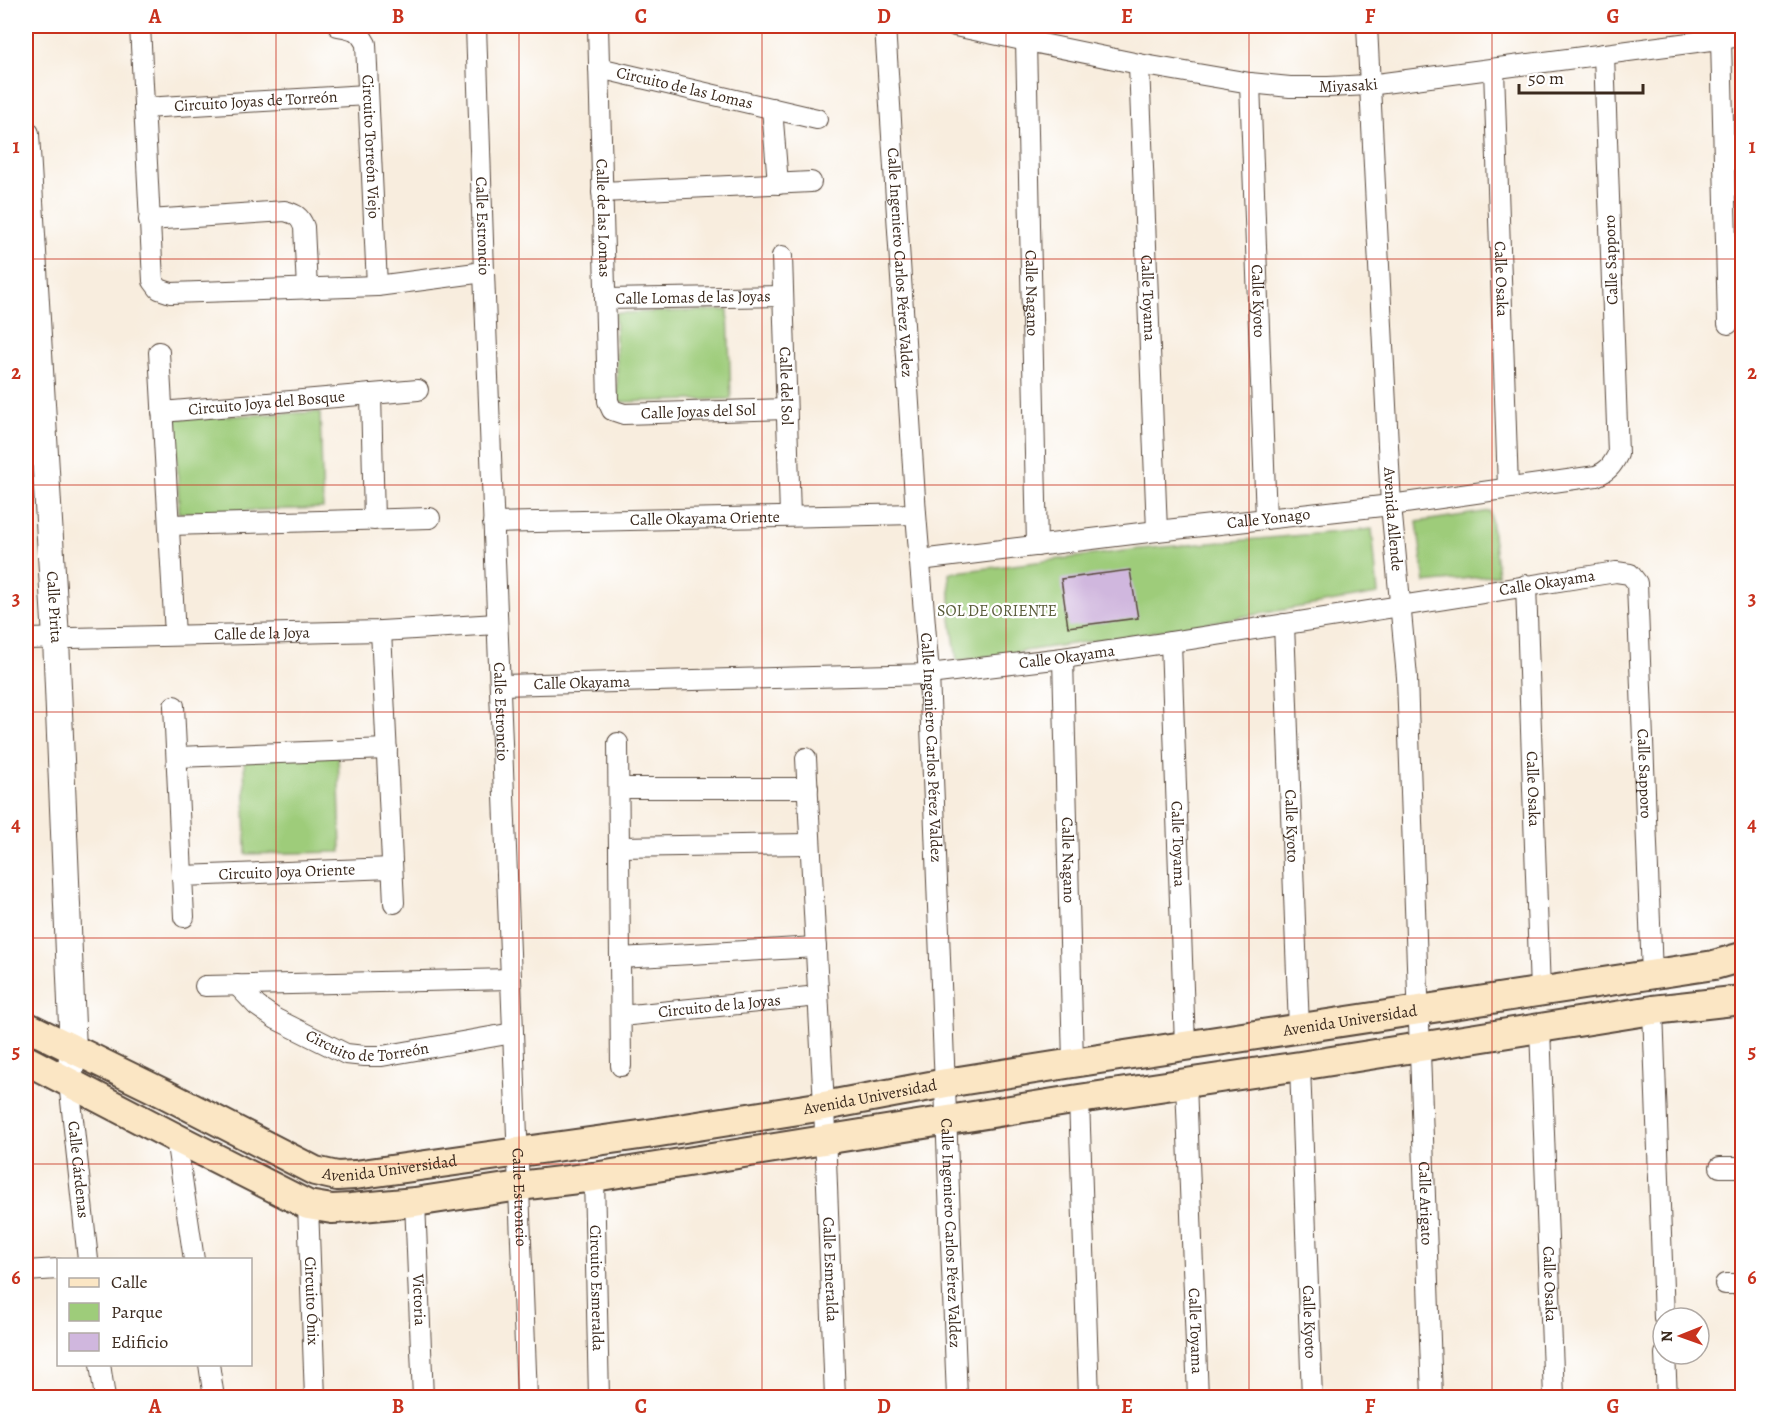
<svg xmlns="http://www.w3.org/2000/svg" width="1768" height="1423" viewBox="0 0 1768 1423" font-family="Alegreya,serif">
  <rect width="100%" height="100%" fill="#fff"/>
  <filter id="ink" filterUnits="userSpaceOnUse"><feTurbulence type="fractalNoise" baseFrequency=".0167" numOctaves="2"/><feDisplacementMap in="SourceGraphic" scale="12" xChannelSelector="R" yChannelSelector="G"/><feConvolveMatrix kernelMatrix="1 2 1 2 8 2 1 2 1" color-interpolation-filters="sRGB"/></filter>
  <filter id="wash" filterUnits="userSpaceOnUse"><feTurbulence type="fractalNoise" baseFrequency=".008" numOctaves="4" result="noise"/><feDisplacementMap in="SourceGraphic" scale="24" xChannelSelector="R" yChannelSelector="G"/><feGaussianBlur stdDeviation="1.35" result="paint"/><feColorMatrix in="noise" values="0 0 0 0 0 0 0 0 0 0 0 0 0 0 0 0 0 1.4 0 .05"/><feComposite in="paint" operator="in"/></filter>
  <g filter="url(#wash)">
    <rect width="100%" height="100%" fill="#f8edde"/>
    <g fill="#9ecc7a" stroke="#6c7b4c" stroke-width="1.5">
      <path d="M728,310l3,89 -113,3 -3,-89z"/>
      <path d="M320,412l3,96 -144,5 -3,-95z"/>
      <path d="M1490,511l8,64 -73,8 -8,-61z"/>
      <path d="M1372,529l6,65 -232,39 -189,28 -6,-42 -2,-46 191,-24z"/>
      <path d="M338,750l3,102 -95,2 -2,-101z"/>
    </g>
    <g id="blocks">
      <path fill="#d0b7de" d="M1130,570l8,48 -70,9 -7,-48z"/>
    </g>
  </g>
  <g filter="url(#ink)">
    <use href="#blocks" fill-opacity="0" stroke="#57473b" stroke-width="1.5"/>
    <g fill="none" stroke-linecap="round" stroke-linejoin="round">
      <defs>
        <g id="minor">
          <path d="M140,26l13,255 6,8 12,4 206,-7 107,-14"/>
          <path id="s1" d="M338,26c16,3 20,3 28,18l11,242"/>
          <path id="s2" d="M476,26l8,246 43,1126"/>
          <path id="s3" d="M598,26l10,375 4,9 12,4 162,-5"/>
          <path id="s4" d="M885,26l31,488 13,160 28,724"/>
          <path id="s5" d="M955,26l184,38 111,19 40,4h38l41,-2 373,-49"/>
          <path id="s6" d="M1367,26l24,479 16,172 25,721"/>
          <path d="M1721,39l7,285"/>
          <path id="s7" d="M1026,41l11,505"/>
          <path id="s8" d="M1139,64l18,467"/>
          <path id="s9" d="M599,68l218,51"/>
          <path id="s10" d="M1494,69l14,419"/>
          <path id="s11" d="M1250,83l16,436"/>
          <path id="s12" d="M144,108l223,-13"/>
          <path d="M772,108l6,76"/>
          <path d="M602,192l209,-10"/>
          <path d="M149,220l136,-9c10,3 15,5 19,16l3,62"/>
          <path id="s13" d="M782,256l8,260"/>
          <path id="s14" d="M605,299l178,-3"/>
          <path d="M159,352l16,283"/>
          <path d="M371,394l3,126"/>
          <path id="s15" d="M162,412l256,-22"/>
          <path id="s16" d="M493,523l423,-9"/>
          <path d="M169,525l261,-7"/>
          <path id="s17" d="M920,560l237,-29 234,-26 205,-29c12,-5 16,-10 22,-22l-14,-400"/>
          <path id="s18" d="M1526,585l14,407"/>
          <path id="s19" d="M1284,624l15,405"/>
          <path d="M381,631l13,272"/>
          <path id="s20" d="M26,639l355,-8 116,-7"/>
          <path id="s21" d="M1171,642l14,404"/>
          <path id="s22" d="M1063,658l10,405"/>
          <path id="s23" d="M500,685l429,-11 134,-16 108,-16 445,-70 14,2 7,9 15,392"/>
          <path d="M174,706l10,211"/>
          <path d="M618,743l3,323"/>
          <path d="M177,757l210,-8"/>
          <path id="s24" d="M806,758l18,348 11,292"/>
          <path d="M619,788h189"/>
          <path d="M619,847l191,-3"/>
          <path id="s25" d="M182,876l210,-8"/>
          <path d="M620,958l196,-11"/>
          <path id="s26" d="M237,985l20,21 19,13 70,35 19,2h17l131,-23"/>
          <path d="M205,986l306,-7"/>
          <path d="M1653,1010l11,308"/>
          <path id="s27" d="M621,1016l197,-20"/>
          <path id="s28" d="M1540,1028l14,370"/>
          <path id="s29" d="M1300,1066l12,332"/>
          <path id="s30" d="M69,1082l19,178"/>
          <path id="s31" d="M1186,1083l12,315"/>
          <path d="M1079,1099l10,299"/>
          <path d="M176,1138l18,122"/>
          <path d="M1720,1167h22"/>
          <path id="s32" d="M594,1177l5,221"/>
          <path id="s33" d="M415,1202l8,196"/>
          <path id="s34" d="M308,1205l7,193"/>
          <path d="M26,1271l32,-2"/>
          <path d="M1725,1284h17"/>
          <path d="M1665,1354l2,44"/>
          <path d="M100,1364l5,34"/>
          <path d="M209,1364l5,34"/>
        </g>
        <g id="tertiary">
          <path id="s35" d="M26,134l30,505 17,411 -4,32"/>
        </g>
        <g id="secondary">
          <path id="s36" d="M26,1026l141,69 148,76 22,5 18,-1 292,-41 177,-28 122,-23 127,-20 641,-98 28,-8"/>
          <path d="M26,1060l150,78 132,67 24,4 19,-1 64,-6 104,-16 75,-9 485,-78 221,-33 353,-56 89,-10"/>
        </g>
      </defs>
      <use href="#minor" stroke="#57473b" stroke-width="22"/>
      <use href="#tertiary" stroke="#57473b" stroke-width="28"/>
      <use href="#secondary" stroke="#57473b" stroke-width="32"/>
      <use href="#minor" stroke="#fff" stroke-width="20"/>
      <use href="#tertiary" stroke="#fff" stroke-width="26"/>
      <use href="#secondary" stroke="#fbe6c4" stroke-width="28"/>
    </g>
  </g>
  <path fill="none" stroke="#c8321e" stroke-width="1.5" stroke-opacity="0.55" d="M276,26v1372M519,26v1372M762,26v1372M1006,26v1372M1249,26v1372M1492,26v1372M26,259h1716M26,485h1716M26,712h1716M26,938h1716M26,1164h1716"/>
  <g text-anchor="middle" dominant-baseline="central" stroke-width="4.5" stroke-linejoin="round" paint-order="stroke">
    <g font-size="16" fill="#3b2a1e" stroke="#fff">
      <text stroke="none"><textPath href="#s5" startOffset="399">Miyasaki</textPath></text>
      <text stroke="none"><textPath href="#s9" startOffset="88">Circuito de las Lomas</textPath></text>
      <text stroke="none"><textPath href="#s12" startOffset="112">Circuito Joyas de Torreón</textPath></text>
      <text stroke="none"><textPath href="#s1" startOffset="138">Circuito Torreón Viejo</textPath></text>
      <text stroke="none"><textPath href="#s3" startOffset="192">Calle de las Lomas</textPath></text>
      <text stroke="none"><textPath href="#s2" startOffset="200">Calle Estroncio</textPath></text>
      <text transform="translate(1611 260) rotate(-92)">Calle Sapporo</text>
      <text stroke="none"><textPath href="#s4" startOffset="237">Calle Ingeniero Carlos Pérez Valdez</textPath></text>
      <text stroke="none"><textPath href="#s10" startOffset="210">Calle Osaka</textPath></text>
      <text stroke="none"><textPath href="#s7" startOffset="252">Calle Nagano</textPath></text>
      <text stroke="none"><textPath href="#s14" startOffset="88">Calle Lomas de las Joyas</textPath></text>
      <text stroke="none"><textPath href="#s8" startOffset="234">Calle Toyama</textPath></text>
      <text stroke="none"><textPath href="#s11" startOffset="218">Calle Kyoto</textPath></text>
      <text stroke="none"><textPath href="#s13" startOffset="130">Calle del Sol</textPath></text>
      <text stroke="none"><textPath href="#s15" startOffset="105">Circuito Joya del Bosque</textPath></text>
      <text stroke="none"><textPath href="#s3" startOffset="472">Calle Joyas del Sol</textPath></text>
      <text stroke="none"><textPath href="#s16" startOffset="212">Calle Okayama Oriente</textPath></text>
      <text stroke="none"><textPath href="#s6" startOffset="494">Avenida Allende</textPath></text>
      <text stroke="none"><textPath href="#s17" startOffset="351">Calle Yonago</textPath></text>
      <text stroke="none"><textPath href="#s23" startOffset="1054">Calle Okayama</textPath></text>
      <text stroke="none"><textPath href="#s35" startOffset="474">Calle Pirita</textPath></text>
      <text stroke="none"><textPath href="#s20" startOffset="236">Calle de la Joya</textPath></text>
      <text stroke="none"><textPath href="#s23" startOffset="568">Calle Okayama</textPath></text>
      <text stroke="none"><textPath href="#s23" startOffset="82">Calle Okayama</textPath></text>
      <text stroke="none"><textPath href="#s2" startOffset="686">Calle Estroncio</textPath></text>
      <text stroke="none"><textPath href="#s4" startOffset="723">Calle Ingeniero Carlos Pérez Valdez</textPath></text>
      <text stroke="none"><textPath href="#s23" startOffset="1340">Calle Sapporo</textPath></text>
      <text stroke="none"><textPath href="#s18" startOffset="204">Calle Osaka</textPath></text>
      <text stroke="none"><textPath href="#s19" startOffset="202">Calle Kyoto</textPath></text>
      <text stroke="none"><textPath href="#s21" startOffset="202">Calle Toyama</textPath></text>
      <text stroke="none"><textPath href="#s22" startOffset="202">Calle Nagano</textPath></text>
      <text stroke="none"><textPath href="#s25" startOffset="105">Circuito Joya Oriente</textPath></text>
      <text stroke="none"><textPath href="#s27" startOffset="99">Circuito de la Joyas</textPath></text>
      <text stroke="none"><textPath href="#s36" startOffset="1371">Avenida Universidad</textPath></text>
      <text stroke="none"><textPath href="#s26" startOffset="150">Circuito de Torreón</textPath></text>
      <text stroke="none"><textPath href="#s36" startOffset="885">Avenida Universidad</textPath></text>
      <text stroke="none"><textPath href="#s36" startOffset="399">Avenida Universidad</textPath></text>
      <text stroke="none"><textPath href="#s30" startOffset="88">Calle Cárdenas</textPath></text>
      <text stroke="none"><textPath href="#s2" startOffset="1172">Calle Estroncio</textPath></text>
      <text stroke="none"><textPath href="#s6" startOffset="1179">Calle Arigato</textPath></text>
      <text stroke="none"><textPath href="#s4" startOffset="1209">Calle Ingeniero Carlos Pérez Valdez</textPath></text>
      <text stroke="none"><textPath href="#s24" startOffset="512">Calle Esmeralda</textPath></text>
      <text stroke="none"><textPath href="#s28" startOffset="256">Calle Osaka</textPath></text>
      <text stroke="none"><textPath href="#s32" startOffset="111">Circuito Esmeralda</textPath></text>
      <text stroke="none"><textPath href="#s33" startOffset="98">Victoria</textPath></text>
      <text stroke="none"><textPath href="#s34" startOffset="96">Circuito Ónix</textPath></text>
      <text stroke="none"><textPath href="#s29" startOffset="256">Calle Kyoto</textPath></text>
      <text stroke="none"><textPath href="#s31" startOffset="248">Calle Toyama</textPath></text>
    </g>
    <g font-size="16" fill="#595b3a" stroke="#fff">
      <text x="997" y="611">SOL DE ORIENTE</text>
    </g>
  </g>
  <rect width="1768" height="1423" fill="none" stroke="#fff" stroke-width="66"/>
  <rect x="57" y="1258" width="195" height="108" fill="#ffffff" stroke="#b1aaa5" stroke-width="1.5"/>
  <rect x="69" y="1278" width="30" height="9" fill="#fbe6c4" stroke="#b1aaa5" stroke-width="1.5"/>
  <text x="111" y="1288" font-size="18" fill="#3b2a1e">Calle</text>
  <rect x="69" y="1303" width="30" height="18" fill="#9ecc7a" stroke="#b1aaa5" stroke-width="1.5"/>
  <text x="111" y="1318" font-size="18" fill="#3b2a1e">Parque</text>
  <rect x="69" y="1333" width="30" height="18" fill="#d0b7de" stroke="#b1aaa5" stroke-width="1.5"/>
  <text x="111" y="1348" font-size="18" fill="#3b2a1e">Edificio</text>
  <g transform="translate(1681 1336) rotate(269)"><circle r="28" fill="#ffffff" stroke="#b1aaa5" stroke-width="1.5"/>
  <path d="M0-4.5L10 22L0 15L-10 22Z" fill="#c8321e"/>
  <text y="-9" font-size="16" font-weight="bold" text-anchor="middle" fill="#3b2a1e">N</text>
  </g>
  <path d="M1519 84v9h124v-9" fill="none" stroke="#3b2a1e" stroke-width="3"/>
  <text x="1528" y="84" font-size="18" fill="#3b2a1e" stroke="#ffffff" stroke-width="4.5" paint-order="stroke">50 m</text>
  <rect x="33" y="33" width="1702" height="1357" fill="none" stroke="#c8321e" stroke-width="2"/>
  <g font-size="20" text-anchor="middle" font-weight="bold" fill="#c8321e">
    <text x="155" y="23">A</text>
    <text x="398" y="23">B</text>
    <text x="641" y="23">C</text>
    <text x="884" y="23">D</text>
    <text x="1127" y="23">E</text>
    <text x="1370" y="23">F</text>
    <text x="1613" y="23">G</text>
    <text x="16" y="153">1</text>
    <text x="1752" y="153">1</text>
    <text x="16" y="379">2</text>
    <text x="1752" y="379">2</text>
    <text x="16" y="605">3</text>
    <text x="1752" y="605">3</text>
    <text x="16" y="831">4</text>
    <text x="1752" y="831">4</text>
    <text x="16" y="1058">5</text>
    <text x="1752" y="1058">5</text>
    <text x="16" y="1284">6</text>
    <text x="1752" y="1284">6</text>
    <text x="155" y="1413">A</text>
    <text x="398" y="1413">B</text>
    <text x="641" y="1413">C</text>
    <text x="884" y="1413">D</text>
    <text x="1127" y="1413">E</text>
    <text x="1370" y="1413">F</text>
    <text x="1613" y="1413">G</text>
  </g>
</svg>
